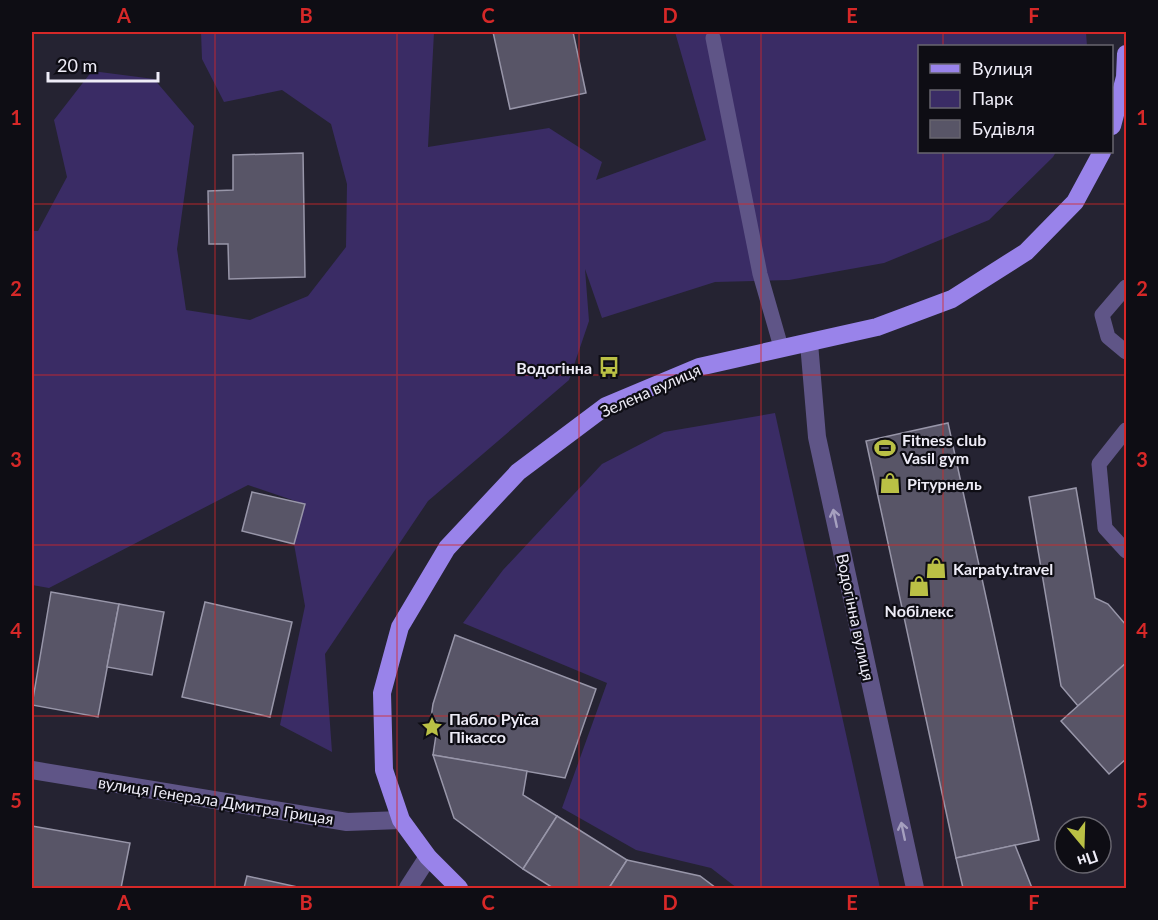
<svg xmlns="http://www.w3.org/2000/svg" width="1158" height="920" viewBox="0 0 1158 920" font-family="Lato,sans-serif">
  <rect width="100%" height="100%" fill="#252332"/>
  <g fill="#3a2c65">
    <path d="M201,32h233l-6,115 121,-19 53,34 -6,18 110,-40 -31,-108h411l1,14h-167v106h136l-3,5 -64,63 -105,43 -95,17 -74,2 -113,36 -17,-49 4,52 -20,59 -141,121 -103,153 7,98 -52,-27 25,-119 -11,-62 10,-40 -56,-19 -199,103 -17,-3v-354h6l29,-54 -13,-57 38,-49 62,8 40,47 -17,123 9,61 64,10 58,-24 38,-49 1,-63 -16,-60 -49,-34 -58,12 -22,-43z"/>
    <path d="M775,413l105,475h-143l-26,-20 -75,-18 -74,-42 45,-125 -144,-60 40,-53 99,-106 62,-32z"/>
  </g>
  <g fill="#585567" stroke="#9896a9" stroke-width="1.5">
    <path d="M493,32h80l13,61 -76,16z"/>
    <path d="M303,153l2,124 -76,2 -1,-35h-19l-1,-53 25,-1v-35z"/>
    <path d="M948,423l91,417 -83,18 -90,-417z"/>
    <path d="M1076,488l19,110 13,6 18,21v38l-48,43 -17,-20 -32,-189z"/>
    <path d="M252,492l53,12 -11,40 -52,-13z"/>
    <path d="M51,592l68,12 -21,113 -66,-12z"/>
    <path d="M205,602l87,20 -22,95 -88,-20z"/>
    <path d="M119,604l45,8 -12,63 -45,-8z"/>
    <path d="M455,635l141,54 -31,89 -132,-23 5,-33 -7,-4 2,-14z"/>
    <path d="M1126,663v96l-17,15 -48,-53z"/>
    <path d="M433,755l94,16 -4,24 34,21 -34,53 -69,-51z"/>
    <path d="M557,816l70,44 -18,28h-56l-30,-19z"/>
    <path d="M32,826l98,17 -9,45h-89z"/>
    <path d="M1015,845l17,43h-69l-7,-30z"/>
    <path d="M627,860l73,16 16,12h-107z"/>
    <path d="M247,876l55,12h-58z"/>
  </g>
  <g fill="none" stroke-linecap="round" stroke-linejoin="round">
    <g stroke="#5f5587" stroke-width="15">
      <path d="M713,38l47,236 21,73"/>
      <path d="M1126,287l-24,28 6,22 18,15"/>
      <path d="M1126,430l-27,34 6,64 21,23"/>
    </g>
    <g stroke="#5f5587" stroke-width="18">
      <path d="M809,343l8,94 98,451"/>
      <path d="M32,770l315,52 54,-2"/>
      <path d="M408,888l20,-31"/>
    </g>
    <g stroke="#9983ea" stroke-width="18">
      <path d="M1112,126l13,-49 1,-23"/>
      <path d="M459,888l-31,-31 -27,-37 -17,-50 -2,-77 18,-66 47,-79 71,-76 88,-66 93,-39 178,-40 75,-28 74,-47 49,-50 27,-50"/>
    </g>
  </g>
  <defs><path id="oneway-shaft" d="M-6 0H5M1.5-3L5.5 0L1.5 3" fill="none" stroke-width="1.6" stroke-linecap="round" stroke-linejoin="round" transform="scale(1.5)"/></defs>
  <g stroke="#a6a0bf">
    <use href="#oneway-shaft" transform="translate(835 518) rotate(-102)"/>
    <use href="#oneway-shaft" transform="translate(903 831) rotate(-102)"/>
  </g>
  <path fill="none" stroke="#d62828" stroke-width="1.5" stroke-opacity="0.55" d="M215,32v856M397,32v856M579,32v856M761,32v856M943,32v14M943,152v736M32,204h1094M32,375h1094M32,545h1094M32,716h1094"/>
  <defs>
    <symbol id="bus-bare" viewBox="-9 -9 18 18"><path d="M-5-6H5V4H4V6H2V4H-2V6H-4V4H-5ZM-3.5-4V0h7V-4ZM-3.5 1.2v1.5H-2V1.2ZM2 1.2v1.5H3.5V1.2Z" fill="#bac045" stroke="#0e0d14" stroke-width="2.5" paint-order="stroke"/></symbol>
    <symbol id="stadium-bare" viewBox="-9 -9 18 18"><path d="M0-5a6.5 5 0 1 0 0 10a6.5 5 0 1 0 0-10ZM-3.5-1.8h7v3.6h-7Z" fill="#bac045" stroke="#0e0d14" stroke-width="2.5" paint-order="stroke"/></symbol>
    <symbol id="shop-bare" viewBox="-9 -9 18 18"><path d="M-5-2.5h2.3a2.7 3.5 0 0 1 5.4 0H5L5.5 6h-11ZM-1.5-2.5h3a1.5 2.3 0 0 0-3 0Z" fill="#bac045" stroke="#0e0d14" stroke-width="2.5" paint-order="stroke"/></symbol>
    <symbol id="sight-bare" viewBox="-9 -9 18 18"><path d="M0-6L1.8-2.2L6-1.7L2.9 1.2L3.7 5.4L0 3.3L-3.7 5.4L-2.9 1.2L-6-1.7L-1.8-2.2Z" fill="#bac045" stroke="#0e0d14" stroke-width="2.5" paint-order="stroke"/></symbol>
  </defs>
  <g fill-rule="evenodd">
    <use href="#bus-bare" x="594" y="352" width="30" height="30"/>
    <use href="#stadium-bare" x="870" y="433" width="30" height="30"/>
    <use href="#shop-bare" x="875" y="468" width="30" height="30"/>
    <use href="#shop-bare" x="921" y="553" width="30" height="30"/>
    <use href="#shop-bare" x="904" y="571" width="30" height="30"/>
    <use href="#sight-bare" x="417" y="712" width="30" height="30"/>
  </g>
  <g text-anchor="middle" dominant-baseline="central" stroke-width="4.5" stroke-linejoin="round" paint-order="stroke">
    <g font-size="16" font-weight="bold" fill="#eeecf7" stroke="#0e0d14" text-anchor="start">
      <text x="592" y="367" text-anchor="end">Водогінна</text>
      <text x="902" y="439">Fitness club<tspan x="902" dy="18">Vasil gym</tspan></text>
      <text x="907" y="483">Рітурнель</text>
      <text x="953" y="568">Karpaty.travel</text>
      <text x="919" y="610" text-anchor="middle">Nобілекс</text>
      <text x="449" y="718">Пабло Руїса<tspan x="449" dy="18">Пікассо</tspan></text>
    </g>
    <g font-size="16" fill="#eeecf7" stroke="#0e0d14">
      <text transform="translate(650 390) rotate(-24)">Зелена вулиця</text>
      <text transform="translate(856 617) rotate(78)">Водогінна вулиця</text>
      <text transform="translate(216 800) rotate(9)">вулиця Генерала Дмитра Грицая</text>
    </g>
  </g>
  <rect width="1158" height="920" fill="none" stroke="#0e0d14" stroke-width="66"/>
  <rect x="918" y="45" width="195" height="108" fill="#0e0d14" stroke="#68666f" stroke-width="1.5"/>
  <rect x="930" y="64" width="30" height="9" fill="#9983ea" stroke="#68666f" stroke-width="1.5"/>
  <text x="972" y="75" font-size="18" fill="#eeecf7">Вулиця</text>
  <rect x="930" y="90" width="30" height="18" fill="#3a2c65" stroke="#68666f" stroke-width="1.5"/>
  <text x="972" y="105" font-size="18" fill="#eeecf7">Парк</text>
  <rect x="930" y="120" width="30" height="18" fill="#585567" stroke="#68666f" stroke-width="1.5"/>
  <text x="972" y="135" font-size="18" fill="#eeecf7">Будівля</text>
  <g transform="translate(1083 845) rotate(161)"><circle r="28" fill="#0e0d14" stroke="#68666f" stroke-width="1.5"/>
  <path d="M0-4.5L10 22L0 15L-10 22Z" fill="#bac045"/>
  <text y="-9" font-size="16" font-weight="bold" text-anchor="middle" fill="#eeecf7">Пн</text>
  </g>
  <path d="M48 72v9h110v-9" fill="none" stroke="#eeecf7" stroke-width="3"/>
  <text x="57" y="72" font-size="18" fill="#eeecf7" stroke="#0e0d14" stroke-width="4.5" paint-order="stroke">20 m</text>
  <rect x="33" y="33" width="1092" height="854" fill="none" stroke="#d62828" stroke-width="2"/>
  <g font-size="20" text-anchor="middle" font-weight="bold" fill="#d62828">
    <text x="124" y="23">A</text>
    <text x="306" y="23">B</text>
    <text x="488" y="23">C</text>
    <text x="670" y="23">D</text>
    <text x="852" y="23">E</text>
    <text x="1034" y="23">F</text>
    <text x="16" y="125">1</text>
    <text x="1142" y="125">1</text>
    <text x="16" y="296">2</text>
    <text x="1142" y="296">2</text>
    <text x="16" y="467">3</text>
    <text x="1142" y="467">3</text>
    <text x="16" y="638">4</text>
    <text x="1142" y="638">4</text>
    <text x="16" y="808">5</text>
    <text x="1142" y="808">5</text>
    <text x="124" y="910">A</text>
    <text x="306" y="910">B</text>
    <text x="488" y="910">C</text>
    <text x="670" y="910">D</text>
    <text x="852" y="910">E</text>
    <text x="1034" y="910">F</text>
  </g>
</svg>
